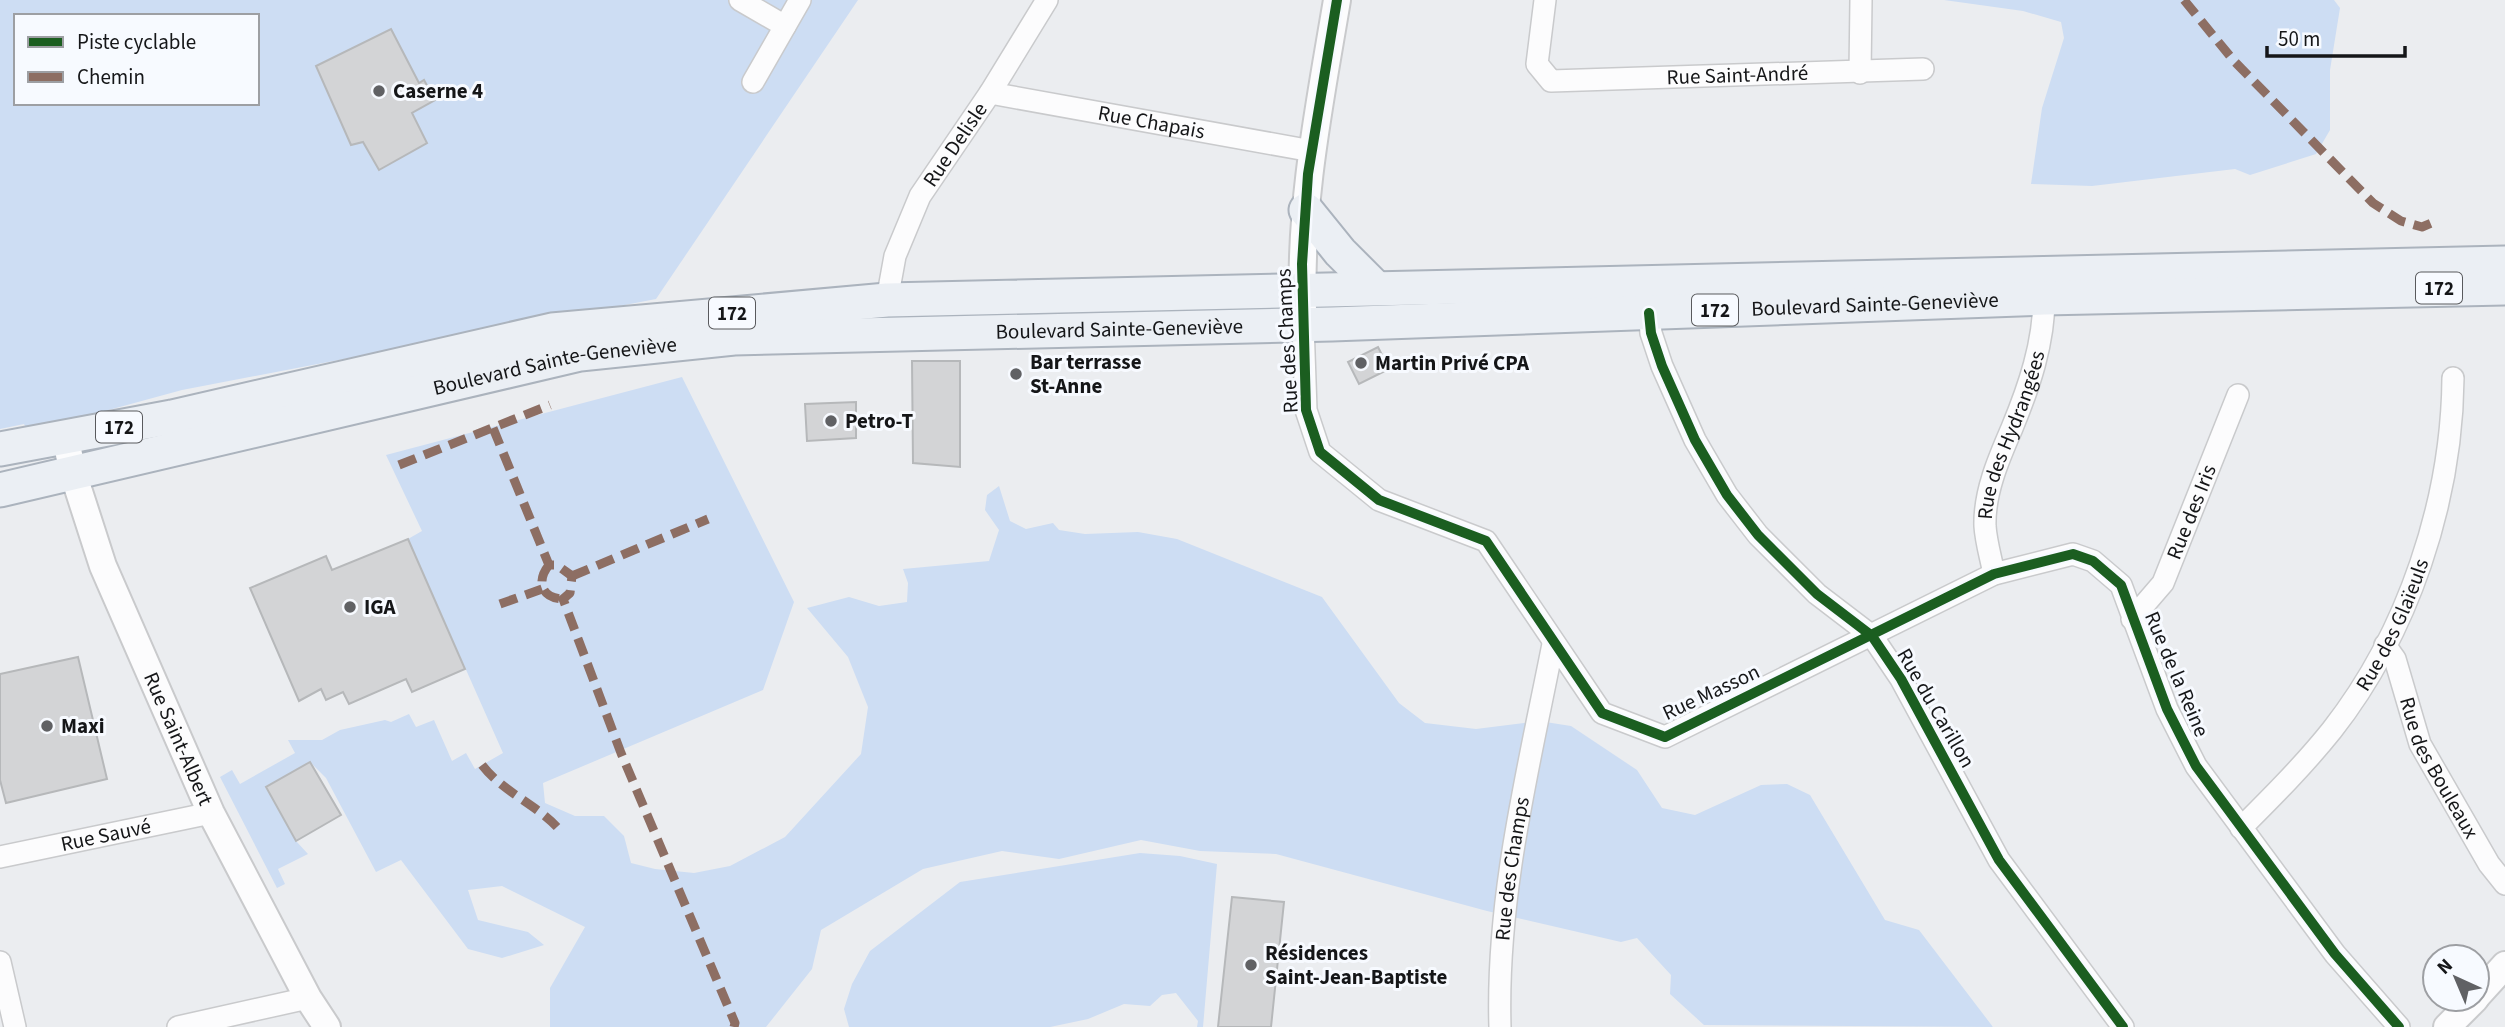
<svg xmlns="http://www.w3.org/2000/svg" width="2505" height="1027" viewBox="0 0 2505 1027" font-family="'Source Sans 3',sans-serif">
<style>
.green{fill:#cdddf3;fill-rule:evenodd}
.building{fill:#d3d4d6;stroke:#b6b8ba;stroke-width:2}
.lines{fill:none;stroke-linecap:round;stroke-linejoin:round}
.minor-casing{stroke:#c9cacc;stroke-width:24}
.tertiary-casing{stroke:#c9cacc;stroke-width:30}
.primary-casing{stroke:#abb3bd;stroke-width:37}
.minor{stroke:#fcfcfd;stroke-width:21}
.tertiary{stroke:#fcfcfd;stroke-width:26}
.primary{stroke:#ebeff4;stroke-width:33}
.quiet{stroke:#8d6e63;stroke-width:9;stroke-dasharray:18 9;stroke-linecap:butt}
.cycleway-casing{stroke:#f7faff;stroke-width:15}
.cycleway{stroke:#1b5e20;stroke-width:10}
.poi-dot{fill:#606164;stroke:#f7faff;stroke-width:2.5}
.labels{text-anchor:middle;stroke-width:6;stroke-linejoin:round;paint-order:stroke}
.shield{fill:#f7faff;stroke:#595a5d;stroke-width:2}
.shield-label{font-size:19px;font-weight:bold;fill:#151618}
.street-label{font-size:21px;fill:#151618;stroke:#f7faff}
.poi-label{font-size:21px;font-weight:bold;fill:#151618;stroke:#f7faff;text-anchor:start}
</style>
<rect width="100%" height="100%" fill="#ebedf0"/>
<path class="green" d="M0,0H858L656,299L182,390L28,432L24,424L0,429ZM16,16H257V103H16Z
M1944,0H2334L2340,8L2330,70V130L2316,154L2250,175L2235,169L2092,186L2031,184L2042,108L2064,38L2061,22L2023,11Z
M682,377L794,602L763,690L543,783L545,803L575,816H604L624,836L631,863L655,869L694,873L730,866L785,837L861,754L868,707L848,657L807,608L849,597L879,606L907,602L908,583L903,569L989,561L999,530L985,510L987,495L999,486L1010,521L1026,529L1053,523L1059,530L1085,534L1138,532L1177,539L1322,597L1399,703L1425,723L1476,729L1539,721L1571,726L1637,770L1662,808L1695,815L1761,785L1787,784L1810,795L1885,920L1919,930L1993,1027L1704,1025L1670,994L1671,975L1637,938L1621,942L1487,911L1276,854L1200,851L1141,840L1059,859L1002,851L923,869L821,930L812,969L766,1027H550V988L585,927L502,886L468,890L478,920L528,932L544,945L502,958L468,949L401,860L376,872L326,778L310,762L266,787L296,841L308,854L278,869L285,884L277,888L220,777L232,770L240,784L295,753L288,740H322L340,730L385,720L391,722L409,714L416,727L434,720L452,761L466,753L475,769L503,753L408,539L422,531L386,455Z
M1140,853L1180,856L1217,864L1203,1027H1197L1198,1021L1176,993L1162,995L1150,1006L1124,1004L1088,1019L1050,1027H849L844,1009L852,984L870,951L960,882Z"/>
<path class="building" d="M391,29L419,83L424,80L435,100L412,113L427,143L379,170L363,142L351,145L316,66Z
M1378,347L1389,369L1359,384L1348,362Z
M912,361H960V467L913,463Z
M856,402V438L807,441L805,404Z
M408,539L465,669L412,692L406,679L349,704L343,692L326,700L321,689L299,701L250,588L326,556L332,570Z
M78,657L107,779L6,803L0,780V674Z
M310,762L341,815L296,841L266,787Z
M1232,897L1284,902L1271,1027H1218Z"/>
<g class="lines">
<defs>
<g id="minor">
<path d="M740,0L785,26"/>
<path id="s1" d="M1545,0L1537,64L1551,81L1923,69"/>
<path d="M1860,73L1861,0"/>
<path d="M753,82L800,0"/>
<path id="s2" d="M990,93L1312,151"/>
<path id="s3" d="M887,300L895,256L920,196L990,93L1047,0"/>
<path d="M1649,313L1651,333L1662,366L1695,440L1727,495L1758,535L1817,594L1872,636L1901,679L1999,860L2123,1027"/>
<path d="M1303,324L1306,410L1320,452L1379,500L1486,541L1602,713L1665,737L1994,574L2073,554L2093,561L2121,585L2167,709L2196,766L2335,954L2399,1027"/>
<path id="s4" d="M1994,574C1991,558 1986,542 1985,526C1984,492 1999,458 2012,428C2029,387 2044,343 2044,298"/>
<path id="s5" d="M2132,619L2163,583L2238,395"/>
<path id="s6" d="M2385,645L2395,659L2420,744L2489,864L2505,884"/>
<path id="s7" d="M2241,828C2272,797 2304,765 2332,730C2408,633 2452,501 2453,378"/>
<path id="s8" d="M0,857L211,813"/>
<path d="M0,962L15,1027"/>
<path d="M178,1027L308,998"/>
<path id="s9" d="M1500,1027C1496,897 1528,771 1553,644"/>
</g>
<g id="tertiary">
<path d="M1303,309C1299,204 1320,102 1337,0"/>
<path id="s10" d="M65,436L73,473L103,566L211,813L308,998L327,1027"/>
<path d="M2477,996L2505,965"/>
<path d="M2447,1027L2475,999"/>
</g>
<g id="primary">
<path d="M1306,210L1340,252L1375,287"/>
<path d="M0,449L172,417L552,330L887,300L2505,263"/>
<path id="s11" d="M0,490L580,354L734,338L1332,324L2044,298L2505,288"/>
</g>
</defs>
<use href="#minor" class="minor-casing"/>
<use href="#tertiary" class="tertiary-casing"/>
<use href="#primary" class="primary-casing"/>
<use href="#minor" class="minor"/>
<use href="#tertiary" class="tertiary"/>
<use href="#primary" class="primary"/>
<path class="quiet" d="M2184,0L2234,61L2373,203L2401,221L2422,227L2434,222
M493,428L549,565H557L572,576L570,593L563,599L621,753L735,1023L734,1027
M399,465L550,405
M549,565C536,581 541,598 563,599
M572,576L708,519
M500,604L542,589
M482,765C503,792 534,803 557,827"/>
<defs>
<path id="cycleway" d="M1337,0L1308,174L1302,264L1306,410L1320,452L1379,500L1486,541L1602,713L1665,737L1994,574L2073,554L2093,561L2121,585L2167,709L2196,766L2335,954L2399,1027
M1649,313L1651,333L1662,366L1695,440L1727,495L1758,535L1817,594L1872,636L1901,679L1999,860L2123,1027"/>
</defs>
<use href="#cycleway" class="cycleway-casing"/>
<use href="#cycleway" class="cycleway"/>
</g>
<g class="poi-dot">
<circle cx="379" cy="91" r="7"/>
<circle cx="1361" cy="363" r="7"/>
<circle cx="1016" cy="374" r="7"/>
<circle cx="831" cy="421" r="7"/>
<circle cx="350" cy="607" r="7"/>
<circle cx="47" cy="726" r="7"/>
<circle cx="1251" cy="965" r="7"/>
</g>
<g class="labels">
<g class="shield">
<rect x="2416" y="272.5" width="46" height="31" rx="5"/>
<rect x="1692" y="294.5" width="46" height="31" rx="5"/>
<rect x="709" y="297.5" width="46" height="31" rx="5"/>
<rect x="96" y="411.5" width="46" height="31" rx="5"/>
</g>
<g class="shield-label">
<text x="2439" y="295">172</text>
<text x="1715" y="317">172</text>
<text x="732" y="320">172</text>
<text x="119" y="434">172</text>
</g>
<g class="street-label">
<text dy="7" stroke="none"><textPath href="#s1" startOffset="273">Rue Saint-André</textPath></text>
<text dy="7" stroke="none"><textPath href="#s2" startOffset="164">Rue Chapais</textPath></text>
<text dy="7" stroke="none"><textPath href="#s3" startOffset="172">Rue Delisle</textPath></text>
<text dy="7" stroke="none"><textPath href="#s11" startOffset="1892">Boulevard Sainte-Geneviève</textPath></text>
<text dy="7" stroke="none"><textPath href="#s11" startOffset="1136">Boulevard Sainte-Geneviève</textPath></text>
<text transform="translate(1287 341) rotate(-93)" y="7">Rue des Champs</text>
<text dy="7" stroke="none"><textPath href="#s11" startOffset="569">Boulevard Sainte-Geneviève</textPath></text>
<text dy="7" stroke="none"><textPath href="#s4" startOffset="144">Rue des Hydrangées</textPath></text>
<text dy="7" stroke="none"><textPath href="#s5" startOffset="124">Rue des Iris</textPath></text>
<text dy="7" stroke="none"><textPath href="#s7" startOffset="256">Rue des Glaïeuls</textPath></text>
<text transform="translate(2177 674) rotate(67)" y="7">Rue de la Reine</text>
<text transform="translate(1711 692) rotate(-25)" y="7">Rue Masson</text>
<text transform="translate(1936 708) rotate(60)" y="7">Rue du Carillon</text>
<text dy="7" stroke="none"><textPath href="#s10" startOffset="324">Rue Saint-Albert</textPath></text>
<text dy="7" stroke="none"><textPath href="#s6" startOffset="135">Rue des Bouleaux</textPath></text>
<text dy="7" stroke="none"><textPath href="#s8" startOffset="108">Rue Sauvé</textPath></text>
<text dy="7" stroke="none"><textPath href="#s9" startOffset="159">Rue des Champs</textPath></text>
</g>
<g class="poi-label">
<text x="393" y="98">Caserne 4</text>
<text x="1030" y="369">Bar terrasse<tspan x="1030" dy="24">St-Anne</tspan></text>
<text x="1375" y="370">Martin Privé CPA</text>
<text x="845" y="428">Petro-T</text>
<text x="364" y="614">IGA</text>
<text x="61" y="733">Maxi</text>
<text x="1265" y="960">Résidences<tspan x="1265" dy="24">Saint-Jean-Baptiste</tspan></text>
</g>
</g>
<rect x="14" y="14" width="245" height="91" fill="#f7faff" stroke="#9d9fa3" stroke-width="2"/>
<rect x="28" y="37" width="35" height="10" fill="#1b5e20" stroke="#9d9fa3" stroke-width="2"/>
<text x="77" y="49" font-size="21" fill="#151618">Piste cyclable</text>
<rect x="28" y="72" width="35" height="10" fill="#8d6e63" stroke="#9d9fa3" stroke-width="2"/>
<text x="77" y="84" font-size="21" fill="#151618">Chemin</text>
<g transform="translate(2456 978) rotate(316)"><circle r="33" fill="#f7faff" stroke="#9d9fa3" stroke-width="2"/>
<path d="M0-5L12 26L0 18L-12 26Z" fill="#606164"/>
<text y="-10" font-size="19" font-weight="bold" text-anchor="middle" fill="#151618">N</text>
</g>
<path d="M2267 46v10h138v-10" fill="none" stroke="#151618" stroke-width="3.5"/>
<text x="2278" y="46" font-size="21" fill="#151618" stroke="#f7faff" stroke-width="5" paint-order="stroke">50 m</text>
</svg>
